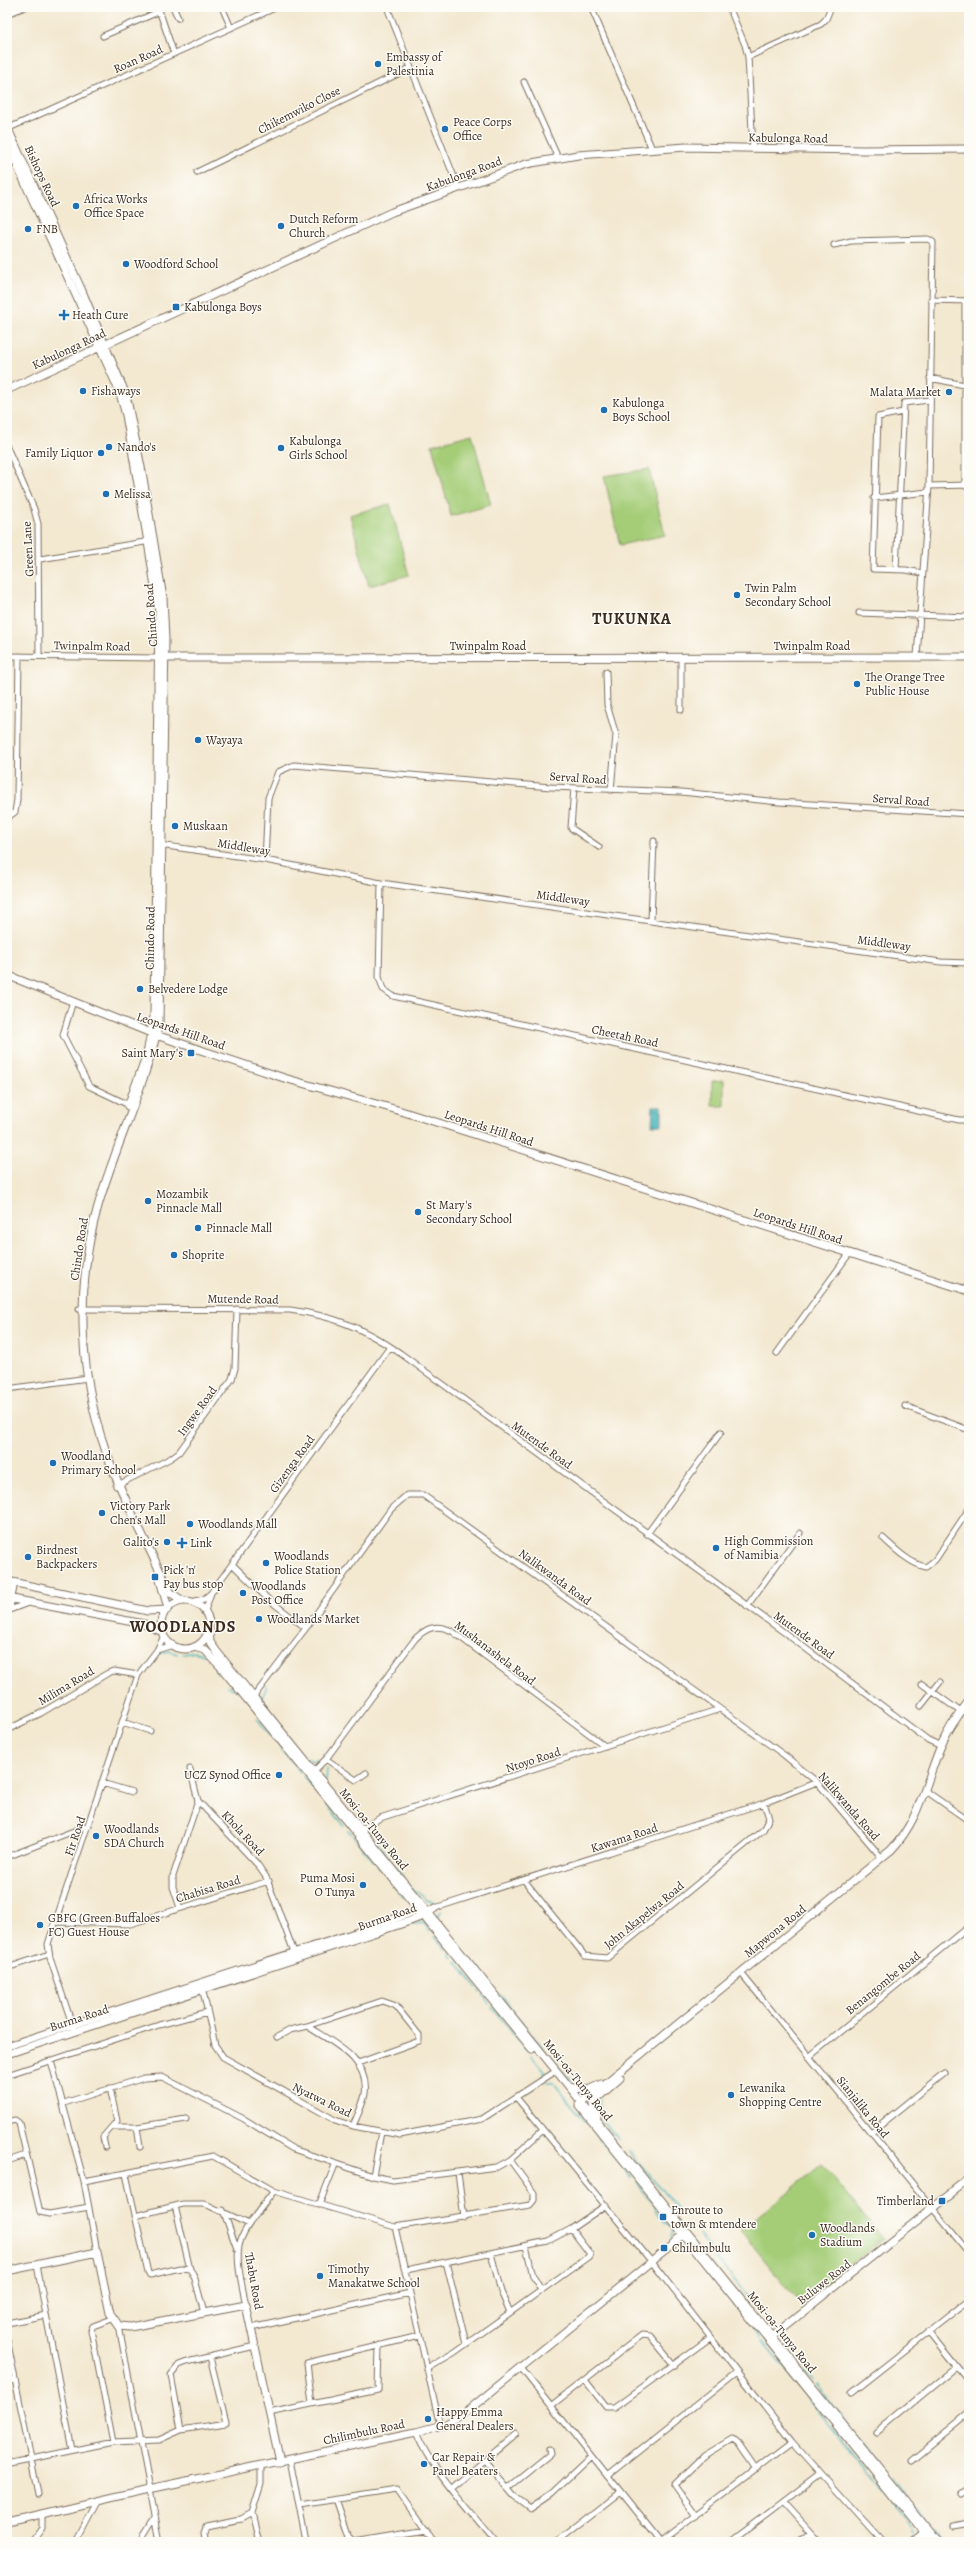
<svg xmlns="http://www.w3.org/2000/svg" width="976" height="2549" viewBox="0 0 976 2549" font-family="Alegreya,serif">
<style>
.grass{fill:#a5cd78;stroke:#707c4b}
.water{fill:url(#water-ripples);stroke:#3f6e6c}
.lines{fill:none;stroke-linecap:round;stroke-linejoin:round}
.stream{stroke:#43b3bb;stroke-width:1.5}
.street-casing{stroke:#7b6c5c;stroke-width:7}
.secondary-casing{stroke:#7b6c5c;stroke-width:9}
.street{stroke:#fff;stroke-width:5}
.secondary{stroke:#fff;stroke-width:7}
.poi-dot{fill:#1f6fb2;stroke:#fdfcf7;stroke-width:1.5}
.labels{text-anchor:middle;stroke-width:3;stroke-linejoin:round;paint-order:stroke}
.poi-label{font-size:12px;fill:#3b2a1e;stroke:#fdfcf7;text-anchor:start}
.street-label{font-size:12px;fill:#3b2a1e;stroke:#fdfcf7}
.district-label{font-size:16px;font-weight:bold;letter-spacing:1px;fill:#3b2a1e;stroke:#fdfcf7}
</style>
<defs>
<pattern id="water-ripples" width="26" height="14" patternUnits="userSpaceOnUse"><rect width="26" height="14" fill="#43b3bb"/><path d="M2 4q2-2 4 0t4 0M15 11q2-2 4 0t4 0" fill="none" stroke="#399297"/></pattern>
</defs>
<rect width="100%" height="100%" fill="#fdfcf7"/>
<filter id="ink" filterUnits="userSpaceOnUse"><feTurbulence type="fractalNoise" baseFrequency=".025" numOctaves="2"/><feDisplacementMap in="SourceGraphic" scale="8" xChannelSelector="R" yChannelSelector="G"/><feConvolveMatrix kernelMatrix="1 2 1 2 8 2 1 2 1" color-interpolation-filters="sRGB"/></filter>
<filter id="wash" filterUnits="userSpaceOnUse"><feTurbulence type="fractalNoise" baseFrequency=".012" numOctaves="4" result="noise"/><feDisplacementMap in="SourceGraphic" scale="16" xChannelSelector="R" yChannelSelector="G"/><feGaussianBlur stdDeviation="0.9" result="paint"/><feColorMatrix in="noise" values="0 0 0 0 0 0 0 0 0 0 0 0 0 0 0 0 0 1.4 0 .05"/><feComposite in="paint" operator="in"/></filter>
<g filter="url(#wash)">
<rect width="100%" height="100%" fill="#f3e8d0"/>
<path class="grass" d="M472,434L491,505L451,516L432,445Z
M649,469L665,535L620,545L604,476Z
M390,504L409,575L369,586L350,515Z
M724,1080V1106H712V1081Z
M822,2164L883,2239L800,2304L741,2231Z"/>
<path class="water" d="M653,1106H662V1125H652Z"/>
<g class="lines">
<path class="stream" d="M158,1654L169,1651L177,1654
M183,1654L195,1652L205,1655
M214,1665L217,1674
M227,1686L234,1689
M267,1686L261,1700L269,1711
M257,1718L273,1739
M277,1742L288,1758
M290,1759L300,1772
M308,1759L313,1762L317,1760
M303,1776L344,1825
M326,1781L327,1768
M355,1817L362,1820L364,1818
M373,1827L370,1835L403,1876
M348,1830L374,1861
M378,1867L380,1869
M386,1875L403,1897
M412,1888L427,1900L435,1903
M437,1918L440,1911
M413,1924L424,1923L430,1931
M435,1937L446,1950
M449,1953L452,1958
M456,1962L477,1988
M478,1968L485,1976
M488,1980L497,1992
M479,1991L480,1992
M483,1995L489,2003
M500,1995L528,2030
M492,2007L527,2050
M531,2034L566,2076L582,2084
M531,2055L544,2071L542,2077
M547,2082H553L589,2126
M599,2100L601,2118L618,2139
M592,2130L606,2147
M629,2151L681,2213
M610,2152L631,2177
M636,2183L654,2205L655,2211L664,2223L673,2228L671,2237
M699,2235L765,2319L773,2323
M679,2248L690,2250L760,2338
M762,2341L910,2524L912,2532
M785,2346L802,2369
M805,2372L813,2381
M816,2385L850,2427
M854,2433L887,2472
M891,2476L908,2499
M911,2503L932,2529
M936,2533L943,2542
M920,2541L924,2542"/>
</g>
</g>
<g filter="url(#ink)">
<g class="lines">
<defs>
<path id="street" d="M158,7L174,54
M173,7L178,18
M222,7L231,28
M387,7L458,187
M591,7L652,149
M729,7L745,45L748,57L753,149
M7,14L25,7
M103,36L158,12
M748,57L821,24L826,19L830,9
M524,82L558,158
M7,129L277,7
M197,172L410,68
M834,245L851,241L928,239L933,242L929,486L917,657
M931,300L969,301
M965,301V486
M930,378L969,386
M903,412L878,417L873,569L906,570L922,573
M7,447L34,509L38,524L39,656
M929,486L969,485
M874,498L928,492
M40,559L151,541
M896,569L904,403L929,400
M859,613L969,617
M7,656L157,658
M681,657V710
M606,672L607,705L616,735L611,790
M574,788L571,828L599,847
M7,818L15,812L17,800L19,656
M159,845L265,860L381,883L941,962L969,963
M265,860L268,798L278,772L294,765L551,787L681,792L779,802L969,814
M381,883L379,977L383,989L393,996L959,1120H969
M651,920L654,841
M73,1001L63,1035L89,1086L131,1106
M79,1309L290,1310C335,1316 363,1328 400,1353L785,1633L928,1740L941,1746
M777,1353L849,1254
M7,1389L88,1378
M905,1406L969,1430
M116,1486L171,1458L179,1452L232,1379L235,1368L237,1309
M647,1534L721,1432
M883,1538C894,1548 910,1564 926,1567L935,1560L969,1509
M232,1564L269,1600L306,1628
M191,1602L204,1599L210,1594
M747,1606L800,1533
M7,1610L10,1608L15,1582
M7,1611L28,1603
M205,1611L211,1593L390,1347
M157,1650L173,1645
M922,1684L961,1712
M252,1699L306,1628L391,1509L407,1495H423L784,1755L817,1782L882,1858
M921,1706L940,1682
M122,1722L150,1731
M7,1730L41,1713L108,1673L114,1671L138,1675
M326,1759L356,1780L366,1773
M312,1773L326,1759L415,1639C427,1627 436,1624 452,1631L605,1746
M102,1783L132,1792
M926,1791L969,1821
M198,1801L257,1864L266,1877L294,1952
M358,1831L380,1818L720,1709
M7,1857L89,1825
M524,1880L585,1956L607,1958L763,1830L769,1818L764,1803
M180,1908L173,1887V1876L198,1801L190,1769
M435,1908L764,1803L817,1782
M55,1922L130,1924L269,1881
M7,1968L49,1954
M741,1973L969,2253
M202,1987L215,2045L223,2057L335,2120L353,2126L400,2135L482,2119L556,2071
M307,2026L382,2001L396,2006L419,2035V2041L358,2063
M73,2027L50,1958L48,1944L138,1675L157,1650L164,1636
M277,2037L290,2030L307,2026C331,2042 370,2058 365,2094C363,2105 357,2116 353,2126
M809,2057L969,1926
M51,2061L84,2181L97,2252
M7,2075L159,2025L207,2012
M516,2097L651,2261L792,2442L882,2542
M64,2103L144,2078L162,2077L244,2119L293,2149L373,2176L393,2180L497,2167L510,2160L543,2130
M7,2122L15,2120L19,2123L40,2212L49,2214L89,2207
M114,2127H137L186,2119
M137,2127L140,2147
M871,2132L944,2073
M105,2147L103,2137L117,2121L110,2088
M7,2161L26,2155
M458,2173L464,2217
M126,2174L148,2273L150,2275L180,2268L190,2269L195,2279L204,2313
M373,2176L381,2132
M84,2181L213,2156L274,2191
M319,2205L335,2165
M175,2206L190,2269
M223,2210L237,2249
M135,2216L183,2204H205L249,2224
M395,2227L440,2426
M7,2240L9,2248L7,2260
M526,2246L533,2276L541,2290
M491,2253L501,2292L510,2312
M446,2262L466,2343
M406,2270L548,2241L571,2229L606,2205
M246,2305C232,2240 234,2243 274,2191L395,2227L530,2205L534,2200V2193L510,2160
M46,2315L72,2450
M112,2319L93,2326L91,2330L113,2442
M7,2323L46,2315L37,2265
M119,2326L160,2542
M251,2328L410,2293
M928,2331L969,2382
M7,2339L38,2494
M521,2368L660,2542
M426,2369L455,2352L588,2257L590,2254L571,2229
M585,2380L606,2407H615L710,2338
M7,2381L15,2380
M851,2393L969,2300
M312,2404L307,2363L419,2336
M552,2405L642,2335L650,2336L674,2365
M269,2413L378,2390L379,2345
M181,2430L226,2423L210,2357
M416,2432C430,2469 470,2511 495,2542
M877,2432L956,2367
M290,2460L306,2542
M912,2460L969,2413
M485,2462L514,2496L530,2508L552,2493L591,2456
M7,2464L113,2442L159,2440L181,2430L171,2375L179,2365L187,2362L255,2346
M607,2476L737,2372
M452,2488L516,2434
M508,2488L550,2454L549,2449
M961,2494L969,2488
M336,2499L349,2537L353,2541L426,2529
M783,2501L820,2542
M299,2505L397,2490L434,2542
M252,2513L259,2542
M696,2516L674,2485L704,2456L732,2439L736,2441L756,2470
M952,2526L969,2523
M32,2542L42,2528V2514
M76,2542L98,2500
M140,2542L155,2518
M206,2542L204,2532L206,2526L241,2519L252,2513L261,2484V2466
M556,2542L620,2492
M661,2542L792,2442
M729,2542L819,2474
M798,2542L811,2532"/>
<path id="secondary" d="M7,127L82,291L126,395L142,472L163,598L165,639L159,1023C145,1086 116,1144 98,1206C74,1290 79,1384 111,1465C126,1505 147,1542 164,1580L171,1593L183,1601
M7,143L119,390L126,415L148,542L159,612L154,1016L147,1054L128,1106
M7,390L392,212L526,164L578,155L686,147L863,150L969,149
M161,658L969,657
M7,975L156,1035L284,1078L401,1111L969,1291
M160,1580L168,1608
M7,1581L148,1611L167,1610
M7,1598L144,1624L163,1632
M161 1625a24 24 0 1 1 48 0a24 24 0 1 1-48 0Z
M209,1629L210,1642L217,1652L938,2542
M194,1647L205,1650L220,1666L532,2049
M7,2046L367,1929L421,1909
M7,2054L410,1921L423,1916L435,1908
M569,2086L588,2090L601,2084
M580,2104L891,1850C919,1821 925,1784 940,1748C947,1731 958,1715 969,1701
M579,2105L931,2542
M597,2117L594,2105L595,2100L620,2078
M7,2271L97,2252L110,2313L119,2326L130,2327L246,2305L280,2462
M769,2339L969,2179
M7,2522L149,2489L416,2432L446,2424L466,2412L671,2246L685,2231
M910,2542L925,2529"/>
</defs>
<use href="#street" class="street-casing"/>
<use href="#secondary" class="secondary-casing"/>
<use href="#street" class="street"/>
<use href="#secondary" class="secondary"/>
</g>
</g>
<g class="poi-dot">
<circle cx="378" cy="64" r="4"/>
<circle cx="445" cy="129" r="4"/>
<circle cx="76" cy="206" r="4"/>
<circle cx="281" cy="226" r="4"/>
<circle cx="28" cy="229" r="4"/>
<circle cx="126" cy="264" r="4"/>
<rect x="172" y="303" width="8" height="8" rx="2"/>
<path d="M62 309h4v4h4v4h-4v4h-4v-4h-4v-4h4z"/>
<circle cx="83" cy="391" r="4"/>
<circle cx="949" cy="392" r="4"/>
<circle cx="604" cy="410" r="4"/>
<circle cx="109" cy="447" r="4"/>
<circle cx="281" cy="448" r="4"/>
<circle cx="101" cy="453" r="4"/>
<circle cx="106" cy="494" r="4"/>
<circle cx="737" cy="595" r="4"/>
<circle cx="857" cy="684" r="4"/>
<circle cx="198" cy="740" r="4"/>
<circle cx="175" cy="826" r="4"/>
<circle cx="140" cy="989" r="4"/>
<rect x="187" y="1049" width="8" height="8" rx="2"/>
<circle cx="148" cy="1201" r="4"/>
<circle cx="418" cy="1212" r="4"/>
<circle cx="198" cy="1228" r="4"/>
<circle cx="174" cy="1255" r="4"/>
<circle cx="53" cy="1463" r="4"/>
<circle cx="102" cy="1513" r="4"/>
<circle cx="190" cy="1524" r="4"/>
<circle cx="167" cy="1542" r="4"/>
<path d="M180 1537h4v4h4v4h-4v4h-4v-4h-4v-4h4z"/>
<circle cx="716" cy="1548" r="4"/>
<circle cx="28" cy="1557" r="4"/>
<circle cx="266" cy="1563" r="4"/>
<rect x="151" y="1573" width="8" height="8" rx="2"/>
<circle cx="243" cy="1593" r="4"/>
<circle cx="259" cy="1619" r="4"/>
<circle cx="279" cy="1775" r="4"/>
<circle cx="96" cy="1836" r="4"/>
<circle cx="363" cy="1885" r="4"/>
<circle cx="40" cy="1925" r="4"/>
<circle cx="731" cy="2095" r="4"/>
<rect x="938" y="2197" width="8" height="8" rx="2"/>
<rect x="659" y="2213" width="8" height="8" rx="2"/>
<circle cx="812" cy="2235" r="4"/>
<rect x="660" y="2244" width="8" height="8" rx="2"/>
<circle cx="320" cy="2276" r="4"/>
<circle cx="428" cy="2419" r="4"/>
<circle cx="424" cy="2464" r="4"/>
</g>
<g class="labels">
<g class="poi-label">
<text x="386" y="61">Embassy of<tspan x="386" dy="14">Palestinia</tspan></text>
<text x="453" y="126">Peace Corps<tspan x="453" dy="14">Office</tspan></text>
<text x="84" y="203">Africa Works<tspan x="84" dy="14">Office Space</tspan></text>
<text x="289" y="223">Dutch Reform<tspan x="289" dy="14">Church</tspan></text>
<text x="36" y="233">FNB</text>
<text x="134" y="268">Woodford School</text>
<text x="184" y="311">Kabulonga Boys</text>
<text x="72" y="319">Heath Cure</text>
<text x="91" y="395">Fishaways</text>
<text x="941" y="396" text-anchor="end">Malata Market</text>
<text x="612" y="407">Kabulonga<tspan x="612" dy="14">Boys School</tspan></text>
<text x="289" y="445">Kabulonga<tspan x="289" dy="14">Girls School</tspan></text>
<text x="117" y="451">Nando's</text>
<text x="93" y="457" text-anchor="end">Family Liquor</text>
<text x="114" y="498">Melissa</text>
<text x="745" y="592">Twin Palm<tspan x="745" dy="14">Secondary School</tspan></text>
<text x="865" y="681">The Orange Tree<tspan x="865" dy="14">Public House</tspan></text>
<text x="206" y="744">Wayaya</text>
<text x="183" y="830">Muskaan</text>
<text x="148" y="993">Belvedere Lodge</text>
<text x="183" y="1057" text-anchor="end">Saint Mary's</text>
<text x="156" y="1198">Mozambik<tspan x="156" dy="14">Pinnacle Mall</tspan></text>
<text x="426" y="1209">St Mary's<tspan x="426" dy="14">Secondary School</tspan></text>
<text x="206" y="1232">Pinnacle Mall</text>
<text x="182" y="1259">Shoprite</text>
<text x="61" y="1460">Woodland<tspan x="61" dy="14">Primary School</tspan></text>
<text x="110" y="1510">Victory Park<tspan x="110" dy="14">Chen's Mall</tspan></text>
<text x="198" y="1528">Woodlands Mall</text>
<text x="724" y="1545">High Commission<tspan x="724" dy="14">of Namibia</tspan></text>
<text x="159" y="1546" text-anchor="end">Galito's</text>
<text x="190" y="1547">Link</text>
<text x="36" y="1554">Birdnest<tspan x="36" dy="14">Backpackers</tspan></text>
<text x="274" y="1560">Woodlands<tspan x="274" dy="14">Police Station</tspan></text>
<text x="163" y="1574">Pick 'n'<tspan x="163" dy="14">Pay bus stop</tspan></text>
<text x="251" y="1590">Woodlands<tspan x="251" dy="14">Post Office</tspan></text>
<text x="267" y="1623">Woodlands Market</text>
<text x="271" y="1779" text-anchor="end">UCZ Synod Office</text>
<text x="104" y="1833">Woodlands<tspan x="104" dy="14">SDA Church</tspan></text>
<text x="355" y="1882" text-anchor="end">Puma Mosi<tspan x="355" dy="14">O Tunya</tspan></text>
<text x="48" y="1922">GBFC (Green Buffaloes<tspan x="48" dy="14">FC) Guest House</tspan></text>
<text x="739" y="2092">Lewanika<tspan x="739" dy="14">Shopping Centre</tspan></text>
<text x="934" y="2205" text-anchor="end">Timberland</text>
<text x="671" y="2214">Enroute to<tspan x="671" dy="14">town &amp; mtendere</tspan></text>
<text x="820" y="2232">Woodlands<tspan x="820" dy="14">Stadium</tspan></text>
<text x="672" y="2252">Chilumbulu</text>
<text x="328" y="2273">Timothy<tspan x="328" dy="14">Manakatwe School</tspan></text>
<text x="436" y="2416">Happy Emma<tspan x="436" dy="14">General Dealers</tspan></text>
<text x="432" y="2461">Car Repair &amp;<tspan x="432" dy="14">Panel Beaters</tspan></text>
</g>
<g class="street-label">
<text transform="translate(138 59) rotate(-24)" y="4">Roan Road</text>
<text transform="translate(299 110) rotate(-27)" y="4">Chikemwiko Close</text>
<text transform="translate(788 138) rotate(1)" y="4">Kabulonga Road</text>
<text transform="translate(464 174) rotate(-20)" y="4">Kabulonga Road</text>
<text transform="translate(42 176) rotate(65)" y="4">Bishops Road</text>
<text transform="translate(69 349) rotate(-25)" y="4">Kabulonga Road</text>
<text transform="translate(28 549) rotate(-93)" y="4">Green Lane</text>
<text transform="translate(151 615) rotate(-94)" y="4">Chindo Road</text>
<text transform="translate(92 646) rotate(1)" y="4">Twinpalm Road</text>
<text x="488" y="650">Twinpalm Road</text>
<text x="812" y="650">Twinpalm Road</text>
<text transform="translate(578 778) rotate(4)" y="4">Serval Road</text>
<text transform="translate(901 800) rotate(4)" y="4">Serval Road</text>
<text transform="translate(244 847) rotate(9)" y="4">Middleway</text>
<text transform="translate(563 898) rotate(8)" y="4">Middleway</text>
<text transform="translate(150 938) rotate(-89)" y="4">Chindo Road</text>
<text transform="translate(884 943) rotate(8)" y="4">Middleway</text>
<text transform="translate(181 1031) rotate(19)" y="4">Leopards Hill Road</text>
<text transform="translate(625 1036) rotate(12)" y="4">Cheetah Road</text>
<text transform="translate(489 1128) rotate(18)" y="4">Leopards Hill Road</text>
<text transform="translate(798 1226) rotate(18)" y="4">Leopards Hill Road</text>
<text transform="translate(79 1249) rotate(-81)" y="4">Chindo Road</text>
<text transform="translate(243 1299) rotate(1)" y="4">Mutende Road</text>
<text transform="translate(197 1411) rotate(-54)" y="4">Ingwe Road</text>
<text transform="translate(542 1445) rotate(36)" y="4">Mutende Road</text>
<text transform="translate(292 1464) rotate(-54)" y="4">Gizenga Road</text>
<text transform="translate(555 1577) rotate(36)" y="4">Nalikwanda Road</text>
<text transform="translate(804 1635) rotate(36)" y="4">Mutende Road</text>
<text transform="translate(495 1653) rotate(37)" y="4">Mushanashela Road</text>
<text transform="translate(66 1686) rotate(-31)" y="4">Milima Road</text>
<text transform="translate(533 1760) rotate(-18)" y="4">Ntoyo Road</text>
<text transform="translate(849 1806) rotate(49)" y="4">Nalikwanda Road</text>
<text transform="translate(374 1829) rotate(51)" y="4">Mosi-oa-Tunya Road</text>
<text transform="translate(243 1833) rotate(47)" y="4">Khola Road</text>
<text transform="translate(75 1836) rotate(-71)" y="4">Fir Road</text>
<text transform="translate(624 1838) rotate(-18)" y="4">Kawama Road</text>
<text transform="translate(208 1889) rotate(-17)" y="4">Chabisa Road</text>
<text transform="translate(644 1915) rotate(-39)" y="4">John Akapelwa Road</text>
<text transform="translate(387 1917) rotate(-19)" y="4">Burma Road</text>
<text transform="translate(775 1931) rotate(-39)" y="4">Mapwona Road</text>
<text transform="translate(883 1983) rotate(-39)" y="4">Benangombe Road</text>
<text transform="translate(79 2018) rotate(-18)" y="4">Burma Road</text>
<text transform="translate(578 2080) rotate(51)" y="4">Mosi-oa-Tunya Road</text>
<text transform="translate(322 2100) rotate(26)" y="4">Nyatwa Road</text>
<text transform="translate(863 2107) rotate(51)" y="4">Sianjalika Road</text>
<text transform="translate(254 2281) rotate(80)" y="4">Thabu Road</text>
<text transform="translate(824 2282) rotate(-38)" y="4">Buluwe Road</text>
<text transform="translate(782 2332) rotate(51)" y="4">Mosi-oa-Tunya Road</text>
<text transform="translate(364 2432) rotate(-12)" y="4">Chilimbulu Road</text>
</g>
<g class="district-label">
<text x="632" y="624">TUKUNKA</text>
<text x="183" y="1632">WOODLANDS</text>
</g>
</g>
<rect width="976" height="2549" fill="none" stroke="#fdfcf7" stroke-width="24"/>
</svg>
